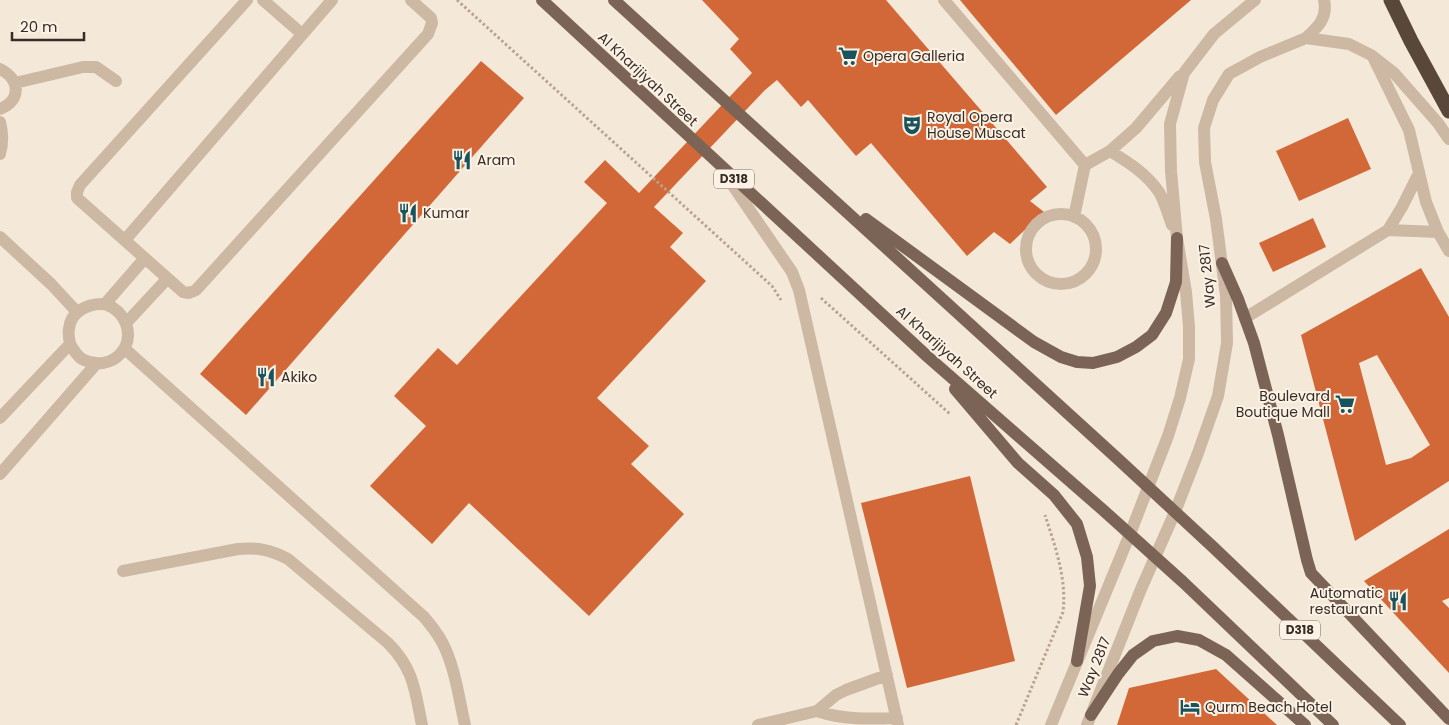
<svg xmlns="http://www.w3.org/2000/svg" width="1449" height="725" viewBox="0 0 1449 725" font-family="Poppins,sans-serif">
<style>
.building{fill:#d26838;fill-rule:evenodd}
.lines{fill:none;stroke-linecap:round;stroke-linejoin:round}
.path{stroke:#b9a38d;stroke-width:3;stroke-dasharray:2.5 2.5;stroke-linecap:butt}
.minor{stroke:#cdb9a3;stroke-width:12}
.major{stroke:#7b6455;stroke-width:12}
.highway{stroke:#59473c;stroke-width:15}
.labels{text-anchor:middle;stroke-width:4;stroke-linejoin:round;paint-order:stroke}
.shield{fill:#fbf2e5;stroke:#72685f;stroke-width:1}
.shield-label{font-size:12px;font-weight:bold;fill:#372d26}
.poi-label{font-size:14px;fill:#372d26;stroke:#fbf2e5;text-anchor:start}
.street-label{font-size:14px;fill:#372d26;stroke:#fbf2e5}
</style>
<rect width="100%" height="100%" fill="#f4e9d8"/>
<path class="building" d="M702,0H886L1047,187L1030,201L1044,212L1010,244L994,232L967,256L871,143L856,156L808,100L801,107L777,80L765,90L654,207L683,233L670,247L706,281L597,398L649,446L631,464L684,514L589,616L469,503L432,544L370,486L426,426L394,396L438,348L457,365L607,203L584,182L605,160L639,193L752,73L730,49L739,39Z
M960,0H1191L1056,115Z
M481,61L524,98L246,415L200,374Z
M1348,118L1371,169L1299,201L1276,151Z
M1313,218L1326,247L1273,272L1259,243Z
M1421,268L1449,317V481L1355,541L1301,335ZM1377,355L1430,445L1411,458L1386,465L1359,363Z
M970,476L1015,661L907,688L861,503Z
M1449,529V598L1442,601L1449,608V673L1364,581Z
M1216,669L1277,725H1117L1129,688Z"/>
<g class="lines">
<path class="path" d="M457,0L772,286L781,300
M821,298L950,414
M1016,725L1063,612C1067,579 1055,546 1045,515"/>
<path class="minor" d="M247,0L80,185L77,192V198L183,292L189,293L196,290L428,34L432,23L431,18L411,0
M263,0L302,34
M944,0L1085,165
M1306,38C1318,27 1328,18 1324,0
M1374,59L1409,130L1426,202L1438,232L1449,251
M0,69C20,79 22,100 0,109
M15,83L83,67H96L116,81
M0,122C3,133 3,143 0,154
M1110,151C1128,162 1147,174 1159,192C1165,202 1168,215 1172,225
M723,171L792,272L799,290L898,725
M1026 249a35 35 0 1 1 70 0a35 35 0 1 1-70 0Z
M1074,217L1085,165L1110,151L1136,128L1180,76
M1388,230L1438,232
M0,237L51,284L77,312
M125,240L332,0
M105,304L145,258
M1245,318L1388,230L1402,207L1419,173
M127,322L167,279
M125,349L424,617C431,625 437,633 442,642C455,666 459,699 465,725
M0,418L70,344C69,339 68,334 69,329C70,312 87,304 102,304C109,304 117,310 121,315C142,343 112,375 82,359C77,356 73,349 70,344
M0,474L96,364
M123,571L238,549C257,547 271,550 288,559L388,643C414,669 415,691 422,725
M817,711C843,720 870,719 897,718
M758,725L817,711L836,695L846,690L887,675
M1051,725L1130,534L1168,436L1180,398L1189,359V327L1186,292L1177,238L1171,171L1170,124L1184,73L1214,34L1255,0
M1087,725L1141,589L1175,512L1198,453L1218,396L1227,343L1226,296L1216,219L1205,162L1204,128L1213,100L1229,74L1260,57L1306,38L1349,44L1371,55L1394,73L1438,123L1449,139"/>
<path class="major" d="M542,0L928,357L1103,510L1183,582L1333,725
M614,0L1119,460L1213,547L1400,725
M866,219L1034,342L1061,357L1077,362L1093,363L1117,357L1136,347L1152,335L1166,313L1176,282L1177,238
M1222,263L1238,299L1254,343L1278,435L1307,560L1311,573L1449,719
M955,389L1018,463L1054,495L1077,524L1087,557L1090,586L1077,661
M1091,715L1118,674L1133,655L1153,641L1177,636L1199,640L1226,655L1305,725"/>
<path class="highway" d="M1391,0L1411,41L1449,111"/>
</g>
<defs>
<symbol id="supermarket-bare" viewBox="-9 -9 18 18"><path d="M-6-5.5h2.5l.6 2H6L4.5 2H-2.5L-4.4-4H-6ZM-1.5 3.2a1.3 1.3 0 1 0 .1 0ZM3 3.2a1.3 1.3 0 1 0 .1 0Z" fill="#17545d" stroke="#fbf2e5" stroke-width="2.5" paint-order="stroke"/></symbol>
<symbol id="theatre-bare" viewBox="-9 -9 18 18"><path d="M-5-5.5Q0-4 5-5.5V0Q5 5 0 6Q-5 5-5 0ZM-3.3-2.5H-1v1.5H-3.3ZM1-2.5H3.3v1.5H1ZM-2.8 1Q0 5.5 2.8 1Z" fill="#17545d" stroke="#fbf2e5" stroke-width="2.5" paint-order="stroke"/></symbol>
<symbol id="restaurant-bare" viewBox="-9 -9 18 18"><path d="M-5-6h1v4h1v-4h1v4h1v-4h1v5L-1.5 .5V6h-2V.5L-5-1ZM5-6V6H3V1.5H1.5Q1.5-4 5-6Z" fill="#17545d" stroke="#fbf2e5" stroke-width="2.5" paint-order="stroke"/></symbol>
<symbol id="hotel-bare" viewBox="-9 -9 18 18"><path d="M-6-4.5h1.5V1H6V5H4.5V3h-9V5H-6ZM-4 0a1.8 1.8 0 1 1 3.6 0ZM.5 0V-2.5h3Q6-2.5 6 0Z" fill="#17545d" stroke="#fbf2e5" stroke-width="2.5" paint-order="stroke"/></symbol>
</defs>
<g fill-rule="evenodd">
<use href="#supermarket-bare" x="834" y="42" width="28" height="28"/>
<use href="#theatre-bare" x="898" y="111" width="28" height="28"/>
<use href="#restaurant-bare" x="448" y="146" width="28" height="28"/>
<use href="#restaurant-bare" x="394" y="199" width="28" height="28"/>
<use href="#restaurant-bare" x="252" y="363" width="28" height="28"/>
<use href="#supermarket-bare" x="1331" y="390" width="28" height="28"/>
<use href="#restaurant-bare" x="1384" y="587" width="28" height="28"/>
<use href="#hotel-bare" x="1176" y="693" width="28" height="28"/>
</g>
<g class="labels">
<g class="shield">
<rect x="714" y="169.5" width="40" height="19" rx="4"/>
<rect x="1280" y="620.5" width="40" height="19" rx="4"/>
</g>
<g class="shield-label">
<text x="734" y="183">D318</text>
<text x="1300" y="634">D318</text>
</g>
<g class="poi-label">
<text x="863" y="61">Opera Galleria</text>
<text x="927" y="122">Royal Opera<tspan x="927" dy="16">House Muscat</tspan></text>
<text x="477" y="165">Aram</text>
<text x="423" y="218">Kumar</text>
<text x="281" y="382">Akiko</text>
<text x="1330" y="401" text-anchor="end">Boulevard<tspan x="1330" dy="16">Boutique Mall</tspan></text>
<text x="1383" y="598" text-anchor="end">Automatic<tspan x="1383" dy="16">restaurant</tspan></text>
<text x="1205" y="712">Qurm Beach Hotel</text>
</g>
<g class="street-label">
<text transform="translate(648 79) rotate(43)" y="5">Al Kharijiyah Street</text>
<text transform="translate(1207 276) rotate(-96)" y="5">Way 2817</text>
<text transform="translate(947 352) rotate(42)" y="5">Al Kharijiyah Street</text>
<text transform="translate(1094 667) rotate(-68)" y="5">Way 2817</text>
</g>
</g>
<path d="M12 32v8h72v-8" fill="none" stroke="#372d26" stroke-width="2.5"/>
<text x="20" y="32" font-size="15" fill="#372d26" stroke="#fbf2e5" stroke-width="4" paint-order="stroke">20 m</text>
</svg>
